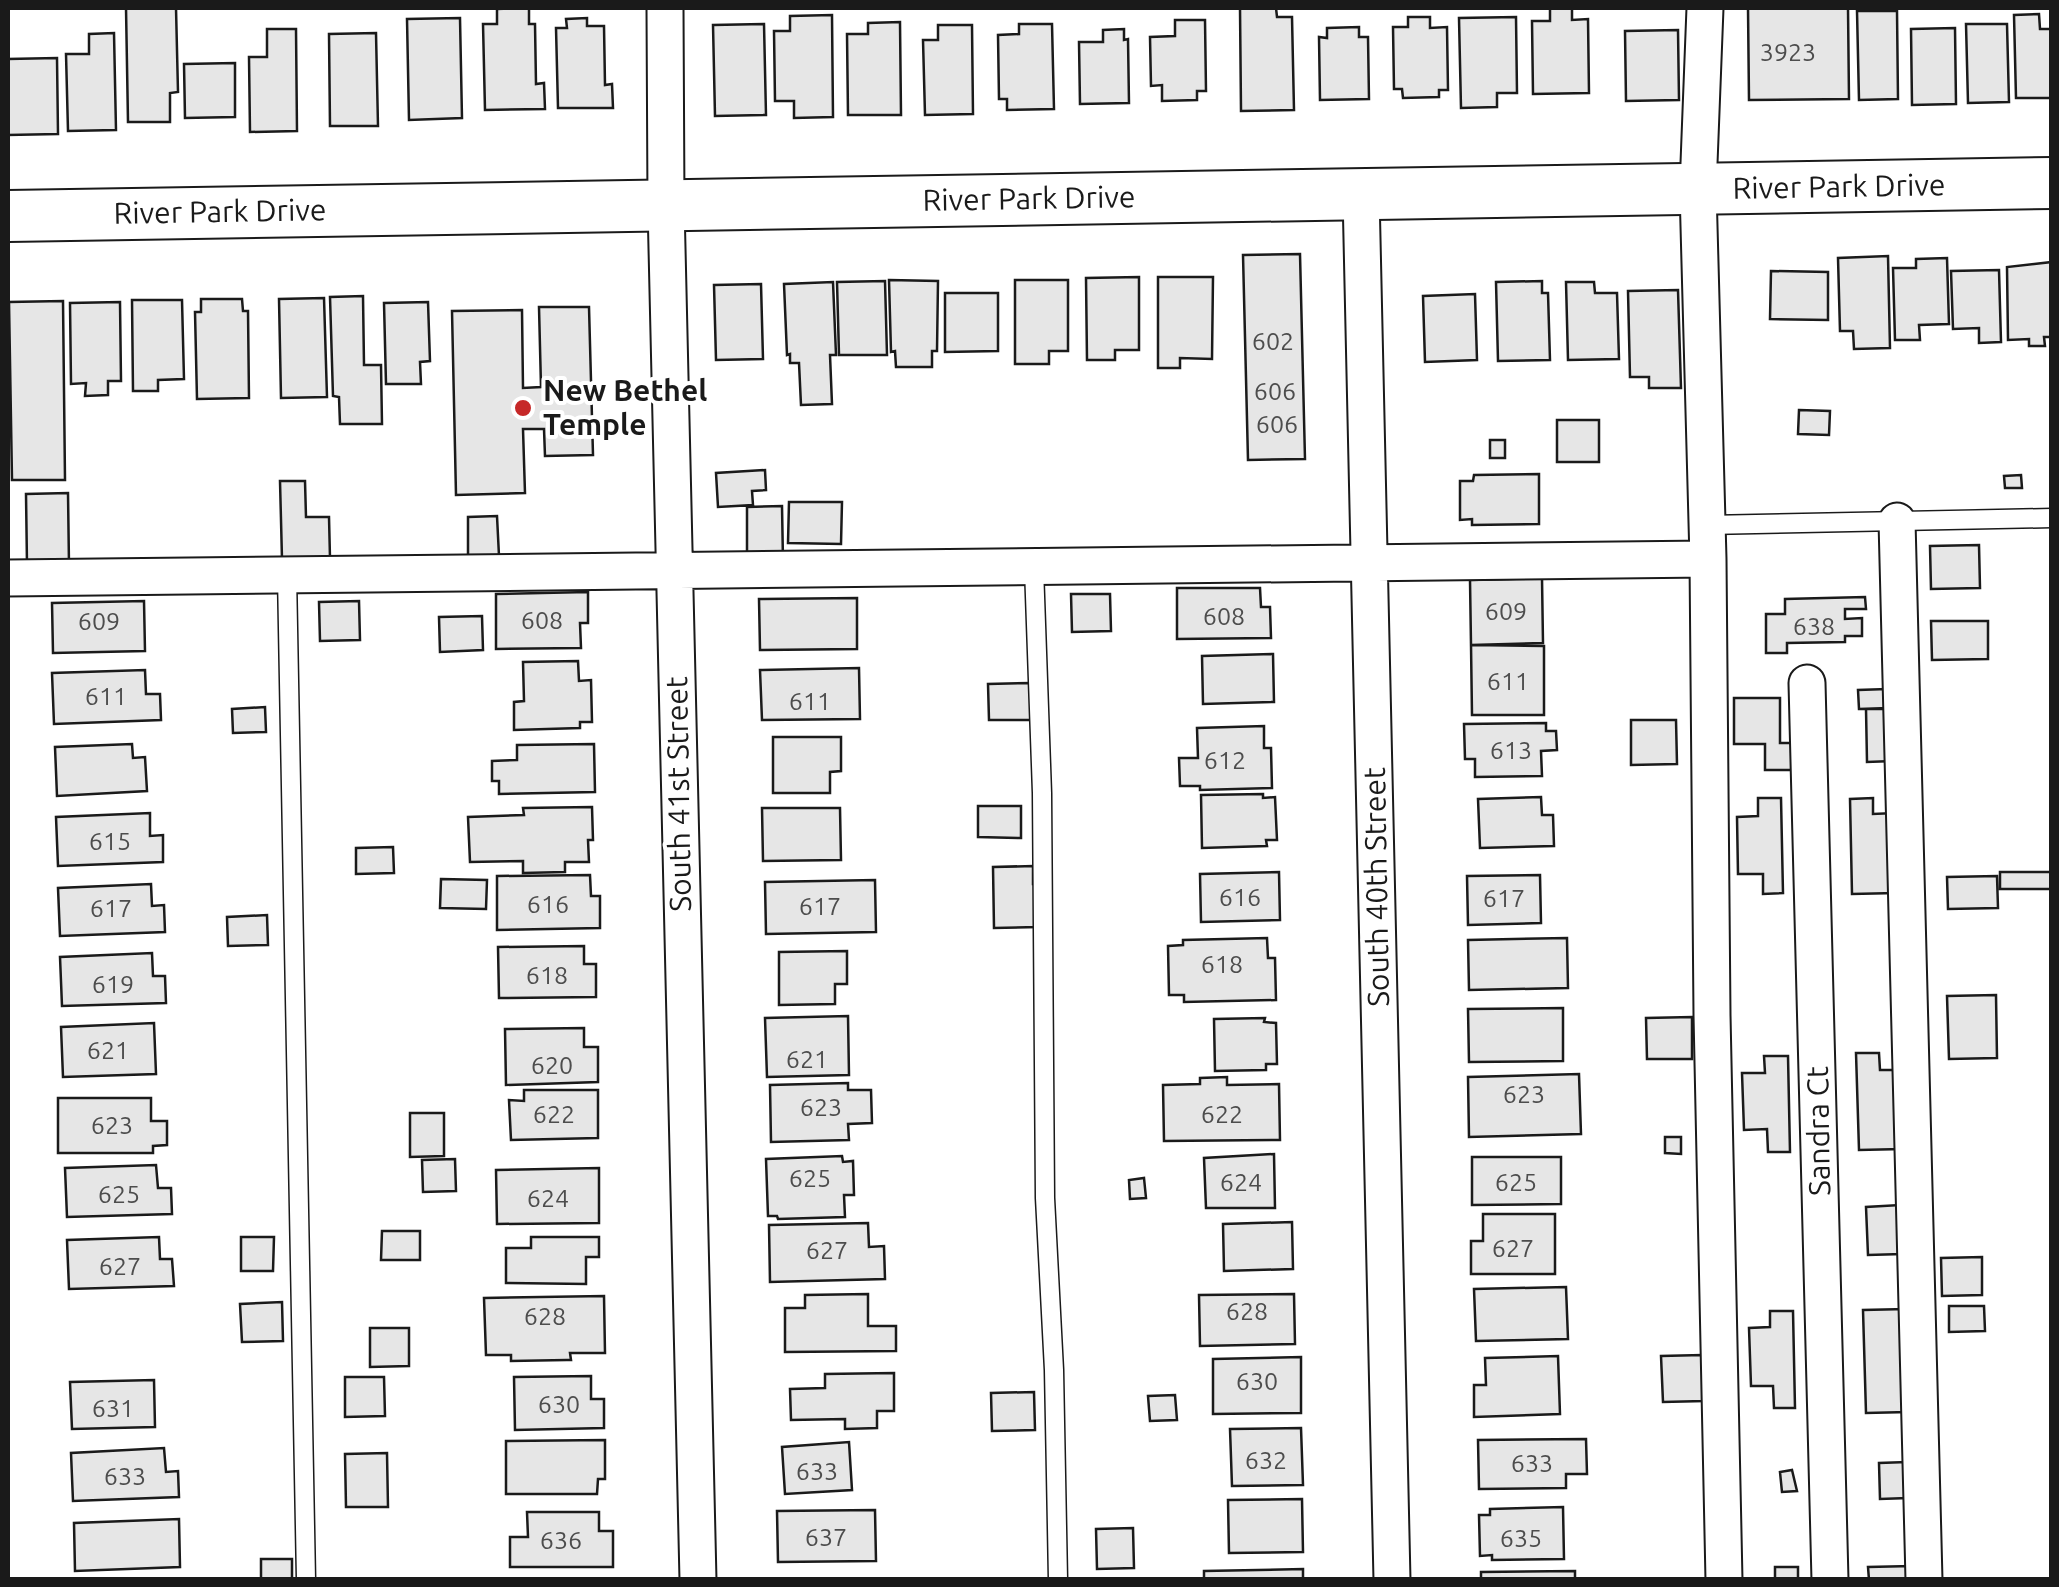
<svg xmlns="http://www.w3.org/2000/svg" width="2059" height="1587" viewBox="0 0 2059 1587" font-family="Ubuntu,sans-serif">
<style>
.building{fill:#e6e6e6;stroke:#1a1a1a;stroke-width:2.5}
.lines{fill:none;stroke-linecap:round;stroke-linejoin:round}
.lane-casing{stroke:#1a1a1a;stroke-width:21}
.street-casing{stroke:#1a1a1a;stroke-width:39}
.secondary-casing{stroke:#1a1a1a;stroke-width:54}
.lane{stroke:#fff;stroke-width:18}
.street{stroke:#fff;stroke-width:35}
.secondary{stroke:#fff;stroke-width:50}
.poi-dot{fill:#c62828;stroke:#fff;stroke-width:4}
.labels{text-anchor:middle;stroke-width:8;stroke-linejoin:round;paint-order:stroke}
.number-label{font-size:25px;fill:#4d4d4d}
.street-label{font-size:30px;fill:#1a1a1a;stroke:#fff}
.poi-label{font-size:30px;font-weight:bold;fill:#1a1a1a;stroke:#fff;text-anchor:start}
</style>
<rect width="100%" height="100%" fill="#fff"/>
<path class="building" d="M126,8H176L178,92L170,93V122H128Z
M529,8V24H535L536,84L544,83L545,109L485,110L483,24H497V9Z
M1240,8H1276L1277,17H1292L1294,110L1241,111Z
M1550,8H1572V20L1588,19L1589,93L1533,94L1532,21H1550Z
M1748,8H1848L1849,99L1749,100Z
M1857,11H1897L1898,99L1859,100Z
M2039,14L2040,29H2052V98H2016L2014,15Z
M832,15L833,117L794,118V101H775L774,31H790V16Z
M1408,17H1430V28L1447,27L1448,90H1439V97L1403,98L1402,89H1394L1393,27H1408Z
M1516,17L1517,93H1497V107L1461,108L1459,18Z
M460,18L462,118L409,120L407,19Z
M587,18V26H604L605,85L612,84L613,108H558L556,28H567L566,19Z
M1175,20H1205L1206,91H1197V100L1162,101V85L1151,86L1150,37L1175,36Z
M900,22L901,115H848L847,34H868V23Z
M764,24L766,115L715,116L713,25Z
M1019,24H1052L1054,109L1007,110V99H999L998,35L1019,34Z
M1966,24H2007L2009,102L1968,103Z
M938,25H972L973,114L925,115L923,40H938Z
M1359,27V37H1368L1369,99L1320,100L1319,37L1327,38V28Z
M1955,28L1956,104L1912,105L1911,29Z
M267,29H296L297,131L250,132L249,57H267Z
M1124,29V40L1128,39L1129,103L1080,104L1079,42H1103V30Z
M1678,30L1679,100L1626,101L1625,31Z
M114,33L116,130L68,131L66,54H89V34Z
M376,33L378,126H330L329,34Z
M57,58L58,134L8,135V59Z
M235,63V117L185,118L184,64Z
M1300,254L1305,459L1248,460L1243,255Z
M1888,256L1890,348L1854,349L1853,331H1840L1838,258Z
M1947,258L1949,324L1919,325L1920,340H1895L1893,268H1916V259Z
M2052,262V337H2044L2045,346H2029V339L2008,340L2007,267Z
M1999,270L2001,342L1979,343V328L1953,329L1951,271Z
M1771,271L1828,272V320L1770,319Z
M1139,277V350H1115V360H1087L1086,278Z
M1158,277H1213L1212,359L1180,358V368H1158Z
M889,280L938,281L937,351H932V367H896L895,351L891,352Z
M1015,280H1068V351H1049V364H1015Z
M885,281L887,355H839L837,282Z
M1542,281V293H1548L1550,360L1498,361L1496,282Z
M833,282L836,355H830L832,404L801,405L799,363H790V354L787,355L784,284Z
M1566,282H1594L1595,293H1617L1619,359L1568,360Z
M761,284L763,359L716,360L714,285Z
M1678,290L1681,388H1649V377H1630L1628,291Z
M945,293H998V351L945,352Z
M1475,294L1477,360L1425,362L1423,296Z
M363,296L364,365H381L382,424H340L339,397L333,396L330,297Z
M324,298L327,397L281,398L279,299Z
M201,299H242L243,311H248L249,398L197,399L195,312H201Z
M132,300H182L184,379L158,380V391H133Z
M63,301L65,480H12L9,302Z
M120,302L121,381H108V395L85,396L86,383L71,384L70,303Z
M428,302L430,361L420,362L421,384H386L384,303Z
M539,307H589L593,455L545,456L544,429H523L525,493L456,495L452,311L522,310L523,388L541,387Z
M1799,410L1830,411L1829,435L1798,434Z
M1557,420H1599V462H1557Z
M1490,440H1505V458H1490Z
M765,470L766,490L752,491L753,505L718,507L716,473Z
M1539,474V524L1472,525V519L1460,520V481H1473L1474,475Z
M2021,475L2022,488H2005L2004,476Z
M280,481H305L306,517H329L330,558L282,559Z
M68,493L69,565H27L26,494Z
M789,502H842L841,544L788,543Z
M782,506L783,561L747,562V507Z
M497,516L499,556H468V517Z
M1979,545L1980,588L1931,589L1930,546Z
M1542,578L1543,643L1471,645L1470,580Z
M1177,588H1260L1261,607H1270L1271,638L1177,639Z
M588,592V623H580L581,648L496,649V594Z
M1071,594H1110L1111,631L1072,632Z
M1865,597L1866,609H1845V619L1862,618V636H1845V642L1787,643V653H1766V614H1785V599Z
M857,598V649L760,650L759,599Z
M144,601L145,651L53,653L52,603Z
M359,601L360,640L320,641L319,602Z
M482,616L483,650L440,652L439,617Z
M1931,621H1988V659L1932,660Z
M1471,645L1544,646V715H1472Z
M1273,654L1274,702L1203,704L1202,656Z
M578,661L579,681L591,680L592,722H580V728L514,730V702L524,701L523,662Z
M859,668L860,719L762,720L760,670Z
M145,670L146,694H160L161,720L54,724L52,673Z
M1030,683L1031,720H989L988,684Z
M1887,689L1888,708L1859,709L1858,690Z
M1734,698H1780V743H1793V770H1765V744H1734Z
M265,707L266,732L233,733L232,709Z
M1866,709H1892L1893,761L1867,762Z
M1631,720H1676L1677,764L1631,765Z
M1546,723V731H1556L1557,750L1541,751L1542,776L1475,777V759H1465L1464,724Z
M1264,726V748H1271L1272,788L1200,790V786H1180L1179,758H1198L1197,728Z
M773,737H841V771L830,772V793H773Z
M132,744L133,758L145,757L147,791L57,796L55,747Z
M594,744L595,792L499,794V781H492V761L517,760V745Z
M1263,794V798L1275,797L1277,840H1266L1267,846L1202,848L1201,795Z
M1541,797L1542,815H1553L1554,846L1480,848L1478,799Z
M1758,798H1781L1783,893L1763,894V874H1738L1737,817L1758,816Z
M1873,798V814L1895,813L1896,893L1852,894L1850,799Z
M978,806H1021V838L978,837Z
M592,807L593,840H588L589,862H565V872L523,873V861L470,862L468,817L524,815L523,808Z
M762,808H840L841,860L763,861Z
M150,813V836L163,835V862L58,866L56,817Z
M393,847L394,873L356,874V848Z
M1033,866V884H1038V927L994,928L993,867Z
M1279,872L1280,920L1201,922L1200,874Z
M2000,872H2052V889H2000Z
M590,875L591,896H600V928L497,930V876Z
M1540,875L1541,923L1468,925L1467,876Z
M1997,876L1998,908L1948,909L1947,877Z
M441,879L487,880L486,909L440,908Z
M875,880L876,932L766,934L765,882Z
M151,884L152,906L164,905L165,932L60,936L58,888Z
M267,915L268,945L228,946L227,917Z
M1267,938L1268,958H1275L1276,1000L1184,1002V995H1169L1168,946L1183,945V940Z
M1567,938L1568,988L1469,990L1468,940Z
M584,946V964H596V997L499,998L498,947Z
M847,951V984H835V1004L779,1005V952Z
M152,953L153,976H165L166,1003L62,1006L60,957Z
M1996,995L1997,1058L1949,1059L1947,996Z
M1563,1008V1061L1469,1062L1468,1009Z
M848,1016L849,1075L767,1077L765,1018Z
M1692,1017V1059H1647L1646,1018Z
M1265,1018L1264,1022L1276,1023L1277,1064H1266V1070L1215,1071L1214,1019Z
M154,1023L156,1074L63,1077L61,1027Z
M584,1028V1047H598V1082L506,1085L505,1029Z
M1856,1053H1879L1880,1070H1901L1902,1149L1859,1150Z
M1764,1056H1788L1790,1152H1768L1767,1129L1744,1130L1742,1073H1765Z
M1579,1074L1581,1134L1469,1137L1468,1077Z
M1227,1077V1085L1279,1084L1280,1140L1164,1141L1163,1085L1200,1084V1078Z
M848,1083V1090H871L872,1123L848,1124L849,1140L771,1142L770,1085Z
M524,1090H598V1138L511,1140L509,1100L524,1101Z
M58,1098H151V1121H167V1145L153,1146V1153H58Z
M410,1113H444V1156L410,1157Z
M1665,1137H1681V1154L1665,1153Z
M1274,1154L1275,1208H1206L1204,1158Z
M842,1156L843,1162L853,1161L854,1195H844L845,1217L778,1219L777,1216H768L766,1159Z
M1472,1157H1561V1204L1472,1205Z
M455,1159L456,1191L423,1192L422,1160Z
M156,1165L158,1188H171L172,1214L67,1217L65,1168Z
M599,1168V1223L497,1224L496,1170Z
M1144,1178L1146,1198L1130,1199L1129,1180Z
M1900,1205L1902,1254L1868,1255L1866,1207Z
M1483,1214H1555V1274H1471V1241H1483Z
M1292,1222L1293,1269L1224,1271L1223,1224Z
M868,1223L869,1247L884,1246L885,1279L770,1282L769,1225Z
M382,1231H420V1260H381Z
M159,1237L160,1259H172L174,1286L69,1289L67,1240Z
M241,1237H274L273,1271H241Z
M531,1237H599V1257H586V1284L506,1283V1248H531Z
M1982,1257V1295L1942,1296L1941,1258Z
M1566,1287L1568,1339L1476,1341L1474,1289Z
M868,1294V1326H896V1351L785,1352V1308H805V1295Z
M1294,1294L1295,1344L1200,1346L1199,1295Z
M604,1296L605,1353H570L571,1360H567L511,1361V1355H486L484,1298Z
M282,1302L283,1341L242,1342L240,1304Z
M1949,1306H1984L1985,1331L1949,1332Z
M1906,1309L1908,1412L1866,1413L1863,1310Z
M1770,1311H1793L1795,1408H1774L1773,1386H1751L1749,1328L1770,1327Z
M370,1328H409V1366L370,1367Z
M1702,1355L1704,1401L1663,1402L1661,1356Z
M1558,1356L1560,1414L1474,1417V1385H1486L1485,1358Z
M1301,1357V1413L1213,1414V1359Z
M894,1373V1411H877V1428L845,1429V1419L791,1420L790,1389L825,1388V1374Z
M591,1376V1399H604V1428L515,1430L514,1377Z
M345,1377H384L385,1416L345,1417Z
M154,1380L155,1427L72,1429L70,1382Z
M1034,1392L1035,1430L992,1431L991,1393Z
M1175,1395L1177,1420L1150,1421L1148,1396Z
M1301,1428L1303,1485L1232,1486L1230,1429Z
M1586,1439L1587,1474H1566V1488L1479,1489L1478,1440Z
M605,1440V1479H598L597,1494H506V1441Z
M849,1442L852,1490L785,1494L782,1447Z
M164,1448L166,1472L178,1471L179,1497L73,1501L71,1453Z
M387,1453L388,1507H346L345,1454Z
M1907,1462L1908,1498L1880,1499L1879,1463Z
M1792,1470L1797,1491L1782,1492L1780,1472Z
M1302,1499L1303,1552L1229,1553L1228,1500Z
M1563,1507L1564,1559L1492,1560V1555L1480,1556L1479,1515H1490V1509Z
M875,1510L876,1561L778,1562L777,1511Z
M527,1512H599V1531H613V1567H510V1537H528Z
M179,1519L180,1567L75,1571L74,1523Z
M1133,1528L1134,1568L1097,1569L1096,1529Z
M261,1559H292V1580H261Z
M1912,1566L1913,1580H1869L1868,1567Z
M1775,1567H1798V1580H1775Z
M1303,1569V1580H1204V1571Z
M1575,1571V1580H1481V1572Z"/>
<g class="lines">
<defs>
<path id="lane" d="M1707,525L2052,518
M1034,568L1042,793L1045,1198L1054,1370L1058,1580
M287,575L306,1580"/>
<path id="street" d="M665,8L666,205L698,1580
M1705,8L1698,189L1708,559L1712,1015L1724,1580
M1361,194L1392,1580
M1897,521L1924,1580
M8,578L1708,559
M1807,683L1830,1580"/>
<path id="secondary" d="M8,216L2052,183"/>
</defs>
<use href="#lane" class="lane-casing"/>
<use href="#street" class="street-casing"/>
<use href="#secondary" class="secondary-casing"/>
<use href="#lane" class="lane"/>
<use href="#street" class="street"/>
<use href="#secondary" class="secondary"/>
</g>
<circle class="poi-dot" cx="523" cy="408" r="10"/>
<g class="labels">
<g class="number-label">
<text x="1788" y="61">3923</text>
<text x="1273" y="350">602</text>
<text x="1275" y="400">606</text>
<text x="1277" y="433">606</text>
<text x="1506" y="620">609</text>
<text x="1224" y="625">608</text>
<text x="542" y="629">608</text>
<text x="99" y="630">609</text>
<text x="1814" y="635">638</text>
<text x="1508" y="690">611</text>
<text x="106" y="705">611</text>
<text x="810" y="710">611</text>
<text x="1511" y="759">613</text>
<text x="1225" y="769">612</text>
<text x="110" y="850">615</text>
<text x="1240" y="906">616</text>
<text x="1504" y="907">617</text>
<text x="548" y="913">616</text>
<text x="820" y="915">617</text>
<text x="111" y="917">617</text>
<text x="1222" y="973">618</text>
<text x="547" y="984">618</text>
<text x="113" y="993">619</text>
<text x="108" y="1059">621</text>
<text x="807" y="1068">621</text>
<text x="552" y="1074">620</text>
<text x="1524" y="1103">623</text>
<text x="821" y="1116">623</text>
<text x="554" y="1123">622</text>
<text x="1222" y="1123">622</text>
<text x="112" y="1134">623</text>
<text x="810" y="1187">625</text>
<text x="1241" y="1191">624</text>
<text x="1516" y="1191">625</text>
<text x="119" y="1203">625</text>
<text x="548" y="1207">624</text>
<text x="1513" y="1257">627</text>
<text x="827" y="1259">627</text>
<text x="120" y="1275">627</text>
<text x="1247" y="1320">628</text>
<text x="545" y="1325">628</text>
<text x="1257" y="1390">630</text>
<text x="559" y="1413">630</text>
<text x="113" y="1417">631</text>
<text x="1266" y="1469">632</text>
<text x="1532" y="1472">633</text>
<text x="817" y="1480">633</text>
<text x="125" y="1485">633</text>
<text x="826" y="1546">637</text>
<text x="1521" y="1547">635</text>
<text x="561" y="1549">636</text>
</g>
<g class="street-label">
<text transform="translate(1839 187) rotate(-1)" y="10">River Park Drive</text>
<text transform="translate(1029 199) rotate(-1)" y="10">River Park Drive</text>
<text transform="translate(220 212) rotate(-1)" y="10">River Park Drive</text>
<text transform="translate(679 794) rotate(-91)" y="10">South 41st Street</text>
<text transform="translate(1377 887) rotate(-91)" y="10">South 40th Street</text>
<text transform="translate(1819 1131) rotate(-91)" y="10">Sandra Ct</text>
</g>
<g class="poi-label">
<text x="543" y="401">New Bethel<tspan x="543" dy="34">Temple</tspan></text>
</g>
</g>
<rect width="2059" height="1587" fill="none" stroke="#1a1a1a" stroke-width="20"/>
</svg>
